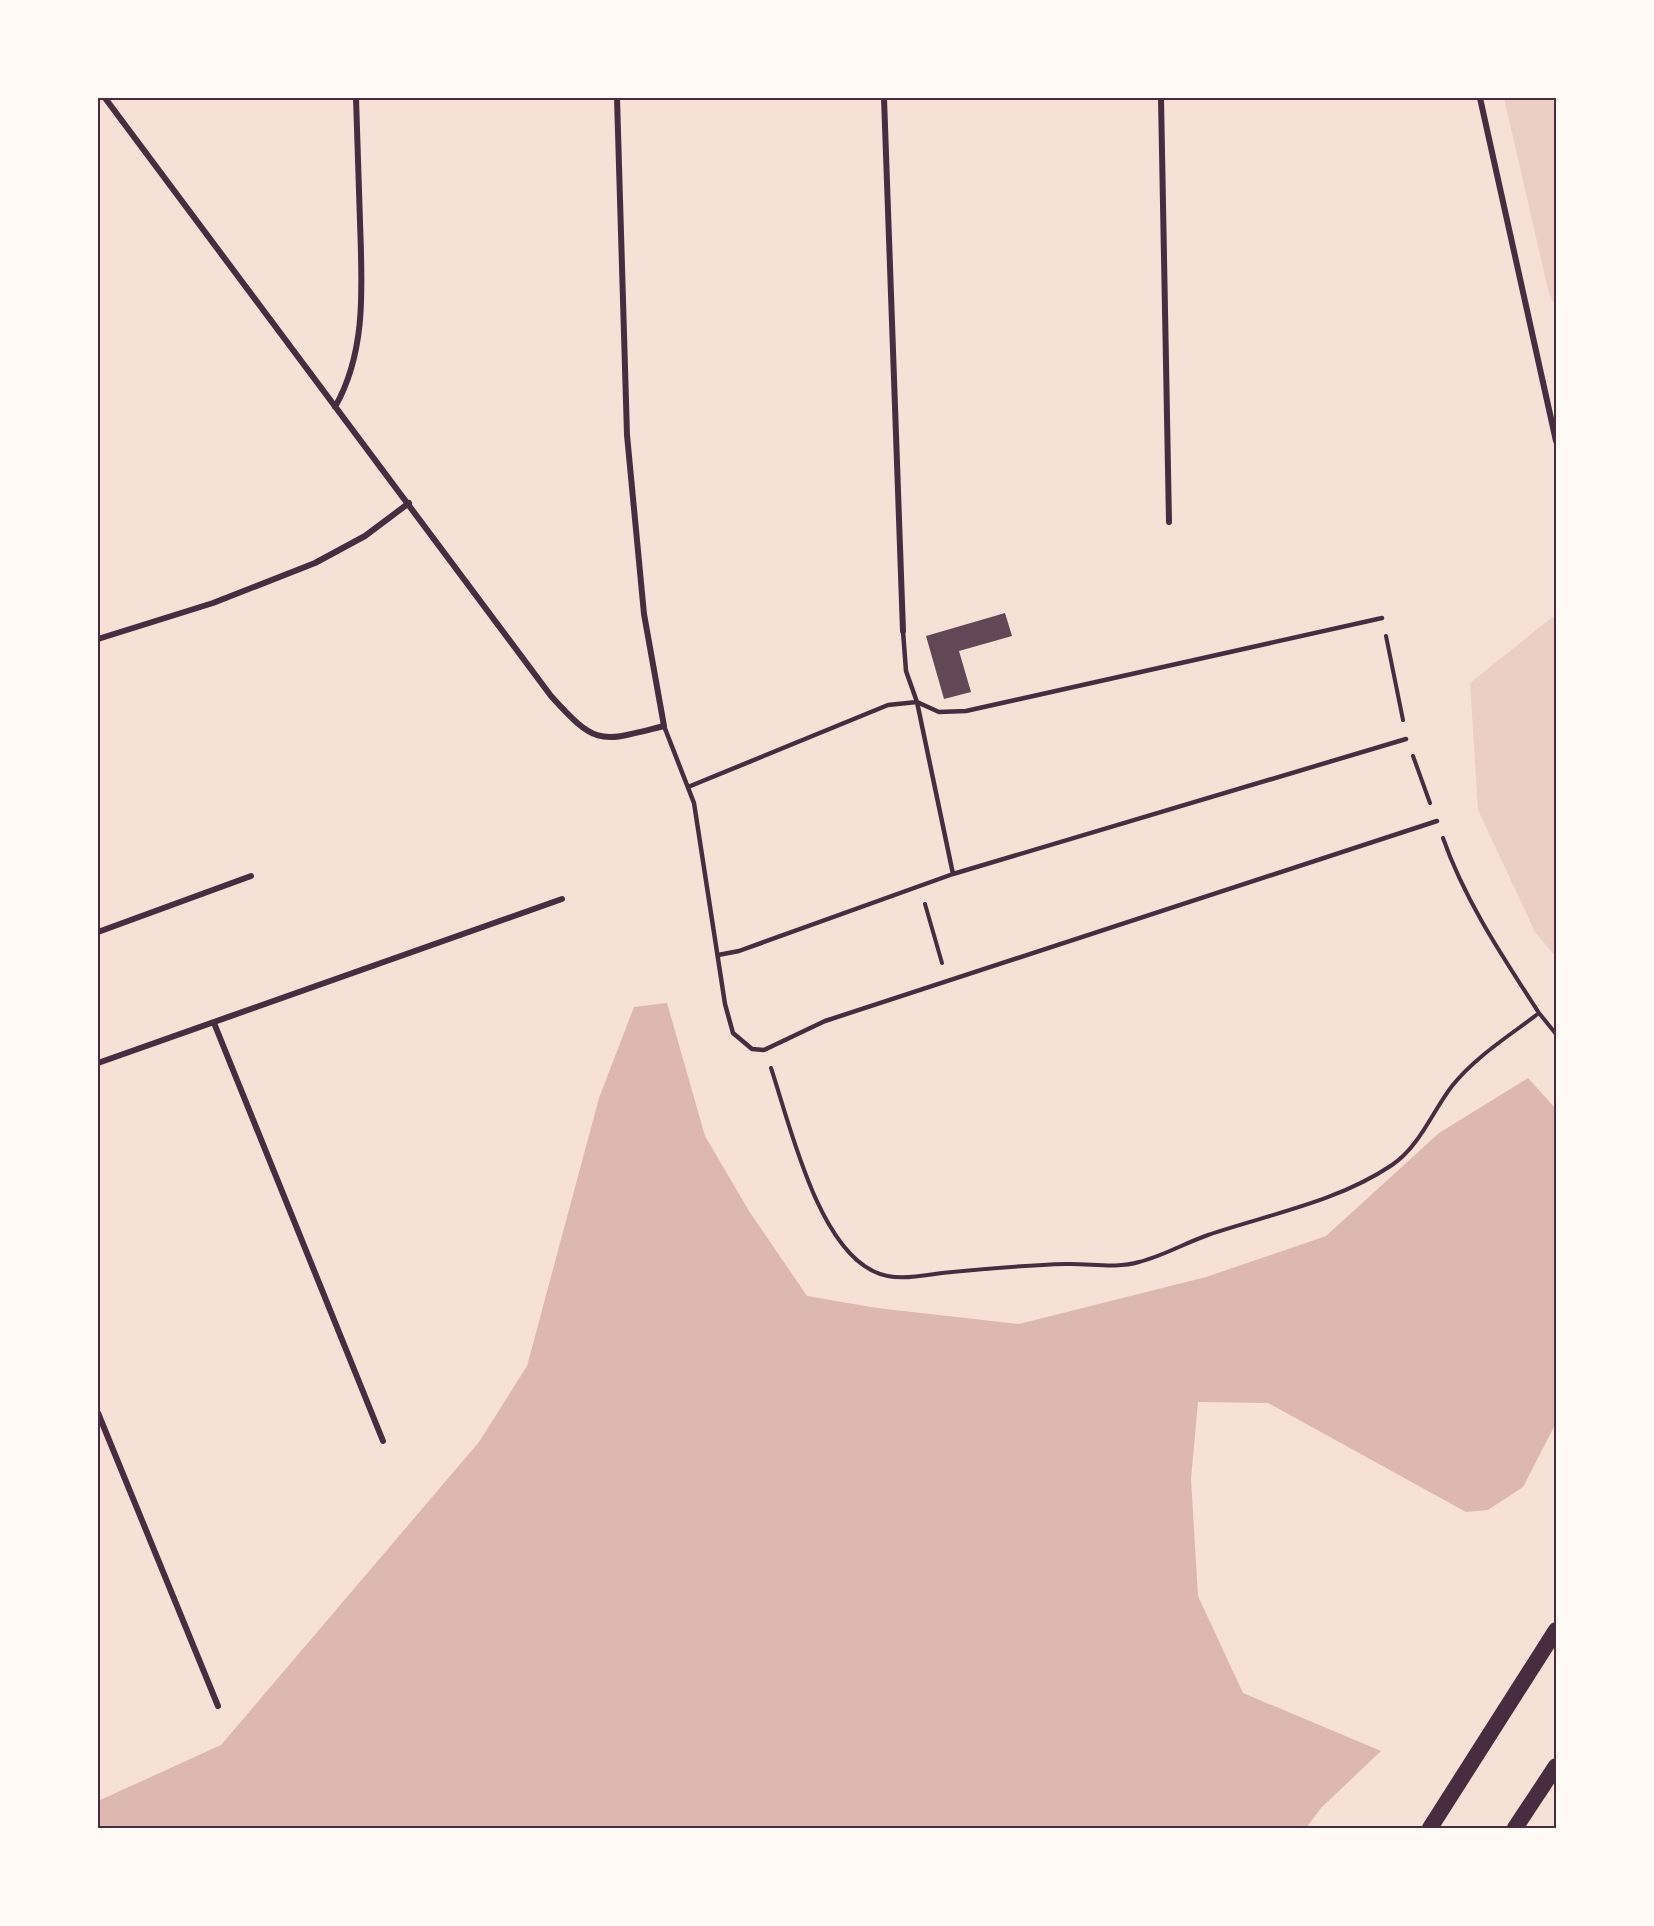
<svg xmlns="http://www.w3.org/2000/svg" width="1654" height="1926" viewBox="0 0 1654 1926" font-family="'Alegreya Sans',sans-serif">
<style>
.green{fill:#ebcfc5}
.water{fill:#dcb8b0}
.building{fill:#644757}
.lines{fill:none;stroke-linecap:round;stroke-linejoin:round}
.path{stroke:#4a2c40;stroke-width:4}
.service{stroke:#4a2c40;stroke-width:4.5}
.minor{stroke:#4a2c40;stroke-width:6}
.trunk{stroke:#4a2c40;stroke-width:16}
.neatline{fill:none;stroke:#4a2c40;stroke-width:2}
</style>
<rect width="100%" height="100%" fill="#f7e1d7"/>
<path class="green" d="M1504,98H1556V307L1549,294Z
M1555,615L1556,622V957L1535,932L1478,810L1470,683Z"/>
<path class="water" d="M667,1003L705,1136L749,1211L807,1296L877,1308L1019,1324L1206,1277L1326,1236L1439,1133L1528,1078L1556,1109V1423L1523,1487L1488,1510L1466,1512L1268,1403L1198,1402L1191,1479L1198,1596L1243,1693L1381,1751L1321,1808L1306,1828H98V1801L221,1745L479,1442L527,1366L599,1098L634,1007Z"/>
<path class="building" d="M1005,613L1012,636L959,651L971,692L944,699L926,636Z"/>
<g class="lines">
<path class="path" d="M1386,636L1403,720
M1413,756L1430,803
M1443,838C1465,901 1503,957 1539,1013
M925,904L942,963
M771,1068C790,1125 817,1244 873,1271C894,1282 920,1276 942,1273C983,1269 1024,1265 1065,1264C1090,1263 1115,1269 1139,1262C1163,1256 1185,1243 1208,1235C1270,1214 1337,1202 1392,1165C1420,1146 1432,1112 1452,1086C1475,1057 1509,1036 1539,1013L1556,1034"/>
<path class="service" d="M903,631L906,671L917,702L953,874
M664,726L694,803L725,1004L733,1033L752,1049L764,1050L825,1021L1437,821
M688,787L888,705L917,702L939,712L966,711L1382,618
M718,955L739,951L953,874L1406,739"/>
<path class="minor" d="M105,98L551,696C597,747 600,742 664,726L644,614L627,435L617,98
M884,98L903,631
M1161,98L1169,522
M1480,98L1556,441
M335,407C367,351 362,285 360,222C359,181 357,139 356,98
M98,639L213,603L315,563L365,536L409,503
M98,932L251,876
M214,1023L383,1441
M98,1063L562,899
M98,1413L218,1706"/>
<path class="trunk" d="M1430,1828L1556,1630
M1515,1828L1556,1766"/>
</g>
<rect width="1654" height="1926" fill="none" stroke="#fffaf5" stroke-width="198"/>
<rect x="99" y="99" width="1456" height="1728" class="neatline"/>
</svg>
